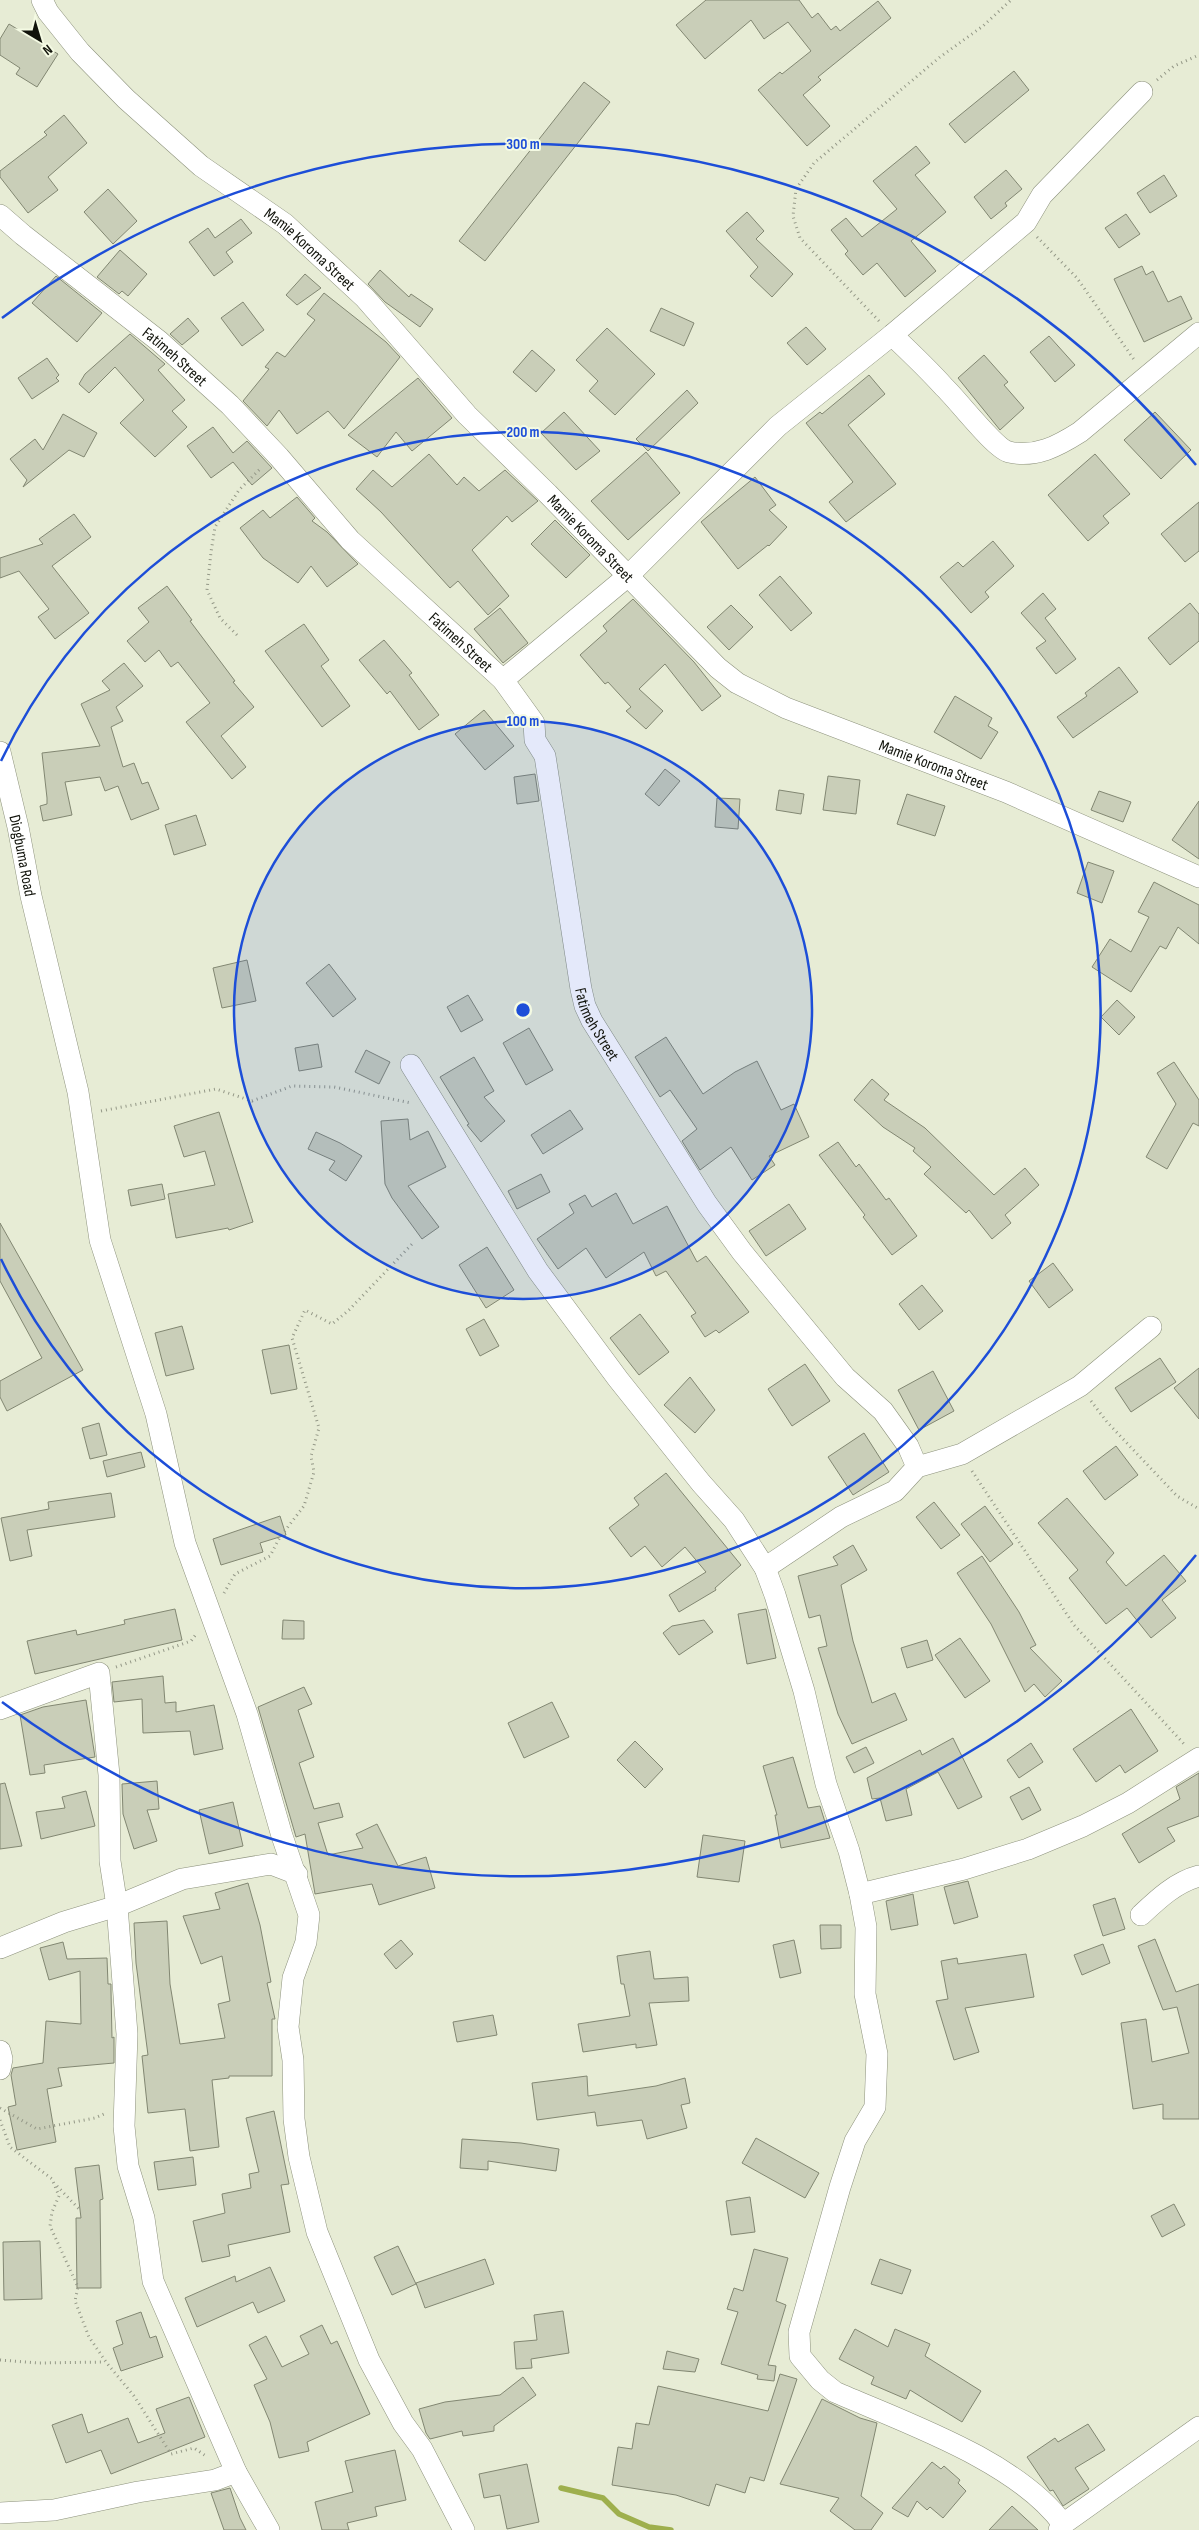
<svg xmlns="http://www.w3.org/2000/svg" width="1199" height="2530" viewBox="0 0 1199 2530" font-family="'Sofia Sans Condensed',sans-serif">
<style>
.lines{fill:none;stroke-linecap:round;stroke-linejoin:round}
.stream{stroke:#9eaf4d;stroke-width:5.5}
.building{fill:#c9ceb8;stroke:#828772}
.minor-casing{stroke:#8d927d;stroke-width:22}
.path{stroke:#949887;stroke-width:3;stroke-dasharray:1 4;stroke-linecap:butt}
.minor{stroke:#fff;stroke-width:21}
.ring{fill:none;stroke:#1d4ed8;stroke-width:2.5}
.labels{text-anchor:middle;stroke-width:4;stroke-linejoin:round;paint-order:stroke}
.street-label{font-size:16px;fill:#11130b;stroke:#f4fae3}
.centre{fill:#1d4ed8;stroke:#f4fae3;stroke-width:2.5}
.ring-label{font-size:15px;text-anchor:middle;font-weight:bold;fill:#1d4ed8;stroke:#f4fae3;stroke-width:4;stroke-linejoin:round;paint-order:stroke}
</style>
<rect width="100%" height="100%" fill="#e7ecd5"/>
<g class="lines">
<path class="stream" d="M561,2488L603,2498L619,2514L649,2527L671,2530"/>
</g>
<path class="building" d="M706,0H799L812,18L818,13L831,30L836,26L840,31L878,1L891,18L818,77L821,80L803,95L830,126L807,146L758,90L780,72L782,74L811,51L788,22L764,39L751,20L705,59L676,25Z
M9,24L58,54L37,87L16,74L20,68L0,55V39Z
M1014,71L1029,90L965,143L949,124Z
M584,82L610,102L485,261L459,241Z
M64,115L87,143L48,177L58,190L28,213L0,177V171L47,135L44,132Z
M916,146L930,163L915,175L946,212L911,241L936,271L905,297L877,263L863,275L845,254L848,251L831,230L846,218L862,237L897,209L873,181Z
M1006,170L1022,189L1005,203L1007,206L991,219L974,197Z
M1164,175L1177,196L1150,213L1137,193Z
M108,189L137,221L113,244L84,212Z
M747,212L764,231L756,239L793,274L772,297L750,276L758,267L726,231Z
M1126,214L1140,234L1119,248L1105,228Z
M241,219L252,233L226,252L233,262L214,276L189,242L208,228L215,238Z
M120,250L147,274L128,296L122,291L119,294L97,277Z
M1142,266L1146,275L1153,271L1168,302L1181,296L1192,319L1144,342L1114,279Z
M380,270L409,297L411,294L433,309L420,327L385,302L368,284Z
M305,274L321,288L297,305L286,295Z
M56,276L102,313L77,342L32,303Z
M324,293L386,342L400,357L344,429L328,411L297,434L279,410L267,426L243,401L269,369L265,367L277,352L285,357L315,320L307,314Z
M243,302L264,330L242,346L221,318Z
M661,308L694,323L684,346L650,331Z
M188,318L199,331L182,345L170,334Z
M806,327L826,349L807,365L787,343Z
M607,328L655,374L615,415L589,391L598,381L576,360Z
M130,334L165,364L158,370L185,400L172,411L187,427L155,457L120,423L144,400L115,367L89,393L79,384L85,374Z
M1049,336L1075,365L1055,382L1030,352Z
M532,350L555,370L536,392L513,372Z
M984,355L1008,382L1004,385L1024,408L1000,430L958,378Z
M47,358L59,375L56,378L59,381L32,399L18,378Z
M869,375L885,394L848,425L896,484L846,522L829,502L853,482L806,423L820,412L822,414Z
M418,378L452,418L412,451L396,432L377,457L348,435Z
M687,390L698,403L648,451L636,439Z
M564,412L600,451L576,470L541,433Z
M1155,412L1191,450L1161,479L1124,440Z
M63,414L97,433L84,457L69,450L23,487L27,480L10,459L35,439L43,450Z
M213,427L233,453L247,441L272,468L252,485L233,462L211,478L187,446Z
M646,452L680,493L628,540L591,501Z
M429,454L457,485L464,477L479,491L505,470L538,501L512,522L507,516L472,550L509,596L488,615L458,581L450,588L381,512L356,489L373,470L392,487Z
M1095,454L1130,494L1103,516L1109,523L1088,541L1048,495Z
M755,477L776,505L769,510L787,527L769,546L768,545L738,569L701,522Z
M297,497L315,518L312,521L327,532L358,564L327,587L311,566L298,583L263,558L240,528L263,510L270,518Z
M1199,502V551L1185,562L1161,534Z
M74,514L91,537L52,566L89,613L55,639L38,617L49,609L19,571L0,578V558L43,544L39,539Z
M555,520L590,555L566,578L531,544Z
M993,541L1014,566L985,592L989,597L971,613L940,577L958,562L963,567Z
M780,576L812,613L791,631L759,595Z
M167,586L192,620L190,621L235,681L233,682L254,707L221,736L246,767L232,779L186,722L210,703L178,662L171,667L159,650L145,662L127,641L149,622L138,608Z
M1043,593L1056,609L1045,618L1076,659L1056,674L1036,648L1046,641L1021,613Z
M633,599L694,662L721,696L702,711L665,664L639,689L663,711L646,729L626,711L631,707L608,682L605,684L580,655L607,631L603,626Z
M1190,603L1199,614V641L1170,665L1148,638Z
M731,605L753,627L729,650L707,627Z
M500,608L528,643L503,663L474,629Z
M304,624L329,660L321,666L350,706L322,727L265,651Z
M384,640L412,673L409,675L439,715L419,730L390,691L387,694L359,660Z
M124,663L143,686L116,707L123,721L111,727L123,767L134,763L142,784L148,782L159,809L131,820L118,786L105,791L100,777L65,782L72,815L43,821L40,806L47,804V798L42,753L100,746L81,704L110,690L102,681Z
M1119,667L1138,692L1073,738L1057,717L1087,696L1085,693Z
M955,696L992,718L988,726L998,732L981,759L934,732Z
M484,710L514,746L485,770L455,734Z
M665,769L680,781L659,806L645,794Z
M535,774L539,801L517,804L514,777Z
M828,776L860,780L856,814L823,810Z
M779,790L804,794L801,814L776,810Z
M1099,791L1131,802L1123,822L1091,810Z
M907,794L945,806L935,836L897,824Z
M717,798L740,799L738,829L715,827Z
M1199,801V859L1172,840Z
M196,815L206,845L174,855L165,825Z
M1088,862L1114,871L1102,903L1077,893Z
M1154,882L1199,905V944L1178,927L1166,949L1160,946L1131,992L1092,967L1110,939L1131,952L1149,917L1138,912Z
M247,960L256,1001L222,1008L213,968Z
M329,964L356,999L333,1017L306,983Z
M468,995L483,1020L461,1032L447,1007Z
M1117,1000L1135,1017L1119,1035L1101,1017Z
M529,1028L553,1070L526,1085L503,1043Z
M666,1037L703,1094L735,1072L757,1061L781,1110L794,1104L809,1137L769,1156L775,1165L752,1180L731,1147L700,1170L682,1141L697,1129L670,1090L660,1097L635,1057Z
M318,1044L322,1067L299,1071L295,1048Z
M366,1050L390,1062L379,1084L355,1072Z
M474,1057L494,1091L484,1097L505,1121L481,1142L467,1125L469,1124L440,1077Z
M1174,1062L1199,1100V1126L1193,1123L1167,1169L1146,1157L1176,1104L1157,1073Z
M872,1079L889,1094L884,1100L925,1128L994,1195L1025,1168L1039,1185L1005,1215L1011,1223L992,1239L969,1210L966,1213L924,1174L931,1167L913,1151L915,1148L883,1127L854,1100Z
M570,1110L583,1129L543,1154L531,1135Z
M219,1112L253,1222L229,1230L228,1228L176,1238L168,1194L215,1185L205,1151L184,1157L174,1126Z
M408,1119L410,1140L428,1131L446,1167L408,1186L439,1227L422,1239L392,1198L385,1184L381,1121Z
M316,1132L340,1143L362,1156L346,1181L329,1170L335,1161L308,1149Z
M838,1142L856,1167L859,1164L886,1200L889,1198L917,1236L892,1255L863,1217L865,1215L819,1155Z
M541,1174L550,1192L517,1209L508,1191Z
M162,1184L165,1199L131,1206L128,1190Z
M616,1193L633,1224L667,1206L697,1262L706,1256L749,1312L719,1333L716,1330L705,1337L691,1316L696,1313L666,1271L656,1276L644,1252L606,1278L586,1248L558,1269L537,1239L574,1213L569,1204L585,1195L592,1207Z
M789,1204L806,1229L766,1256L749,1231Z
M0,1223L83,1370L7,1411L0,1397V1381L42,1358L0,1281Z
M487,1247L514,1290L486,1308L459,1265Z
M1053,1263L1073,1290L1049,1308L1029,1281Z
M922,1285L943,1311L919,1330L899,1304Z
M640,1314L669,1352L639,1375L610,1338Z
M484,1319L499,1346L480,1356L466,1329Z
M182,1326L194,1369L166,1376L155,1333Z
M289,1345L297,1389L271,1394L262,1350Z
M1160,1358L1176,1382L1131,1412L1115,1388Z
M805,1364L830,1401L792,1426L768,1389Z
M1199,1368V1419L1174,1388Z
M933,1371L954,1411L919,1430L898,1390Z
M690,1377L715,1410L695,1433L664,1405Z
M99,1423L107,1455L90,1459L82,1428Z
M864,1433L889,1472L853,1495L828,1457Z
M1116,1446L1138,1475L1105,1500L1083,1471Z
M141,1452L145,1467L107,1477L103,1461Z
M666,1473L741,1565L715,1588L716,1590L679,1612L669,1595L706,1572L685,1547L662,1567L645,1546L631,1557L609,1528L639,1505L634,1498Z
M111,1493L115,1517L27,1530L32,1556L10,1561L1,1518L49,1509L48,1502Z
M1067,1498L1114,1553L1106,1562L1126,1586L1164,1555L1186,1581L1162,1600L1176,1618L1151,1638L1127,1608L1106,1624L1069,1578L1078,1570L1038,1523Z
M934,1502L960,1535L941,1549L916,1517Z
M985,1506L1013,1544L990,1562L961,1524Z
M280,1516L286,1535L260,1543L263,1552L221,1565L213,1539Z
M853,1545L867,1570L841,1585L853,1641L872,1703L895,1693L907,1720L852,1744L838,1714L818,1648L827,1646L820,1615L809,1618L798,1576L838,1565L833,1557Z
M982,1556L1019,1612L1036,1645L1030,1648L1062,1681L1045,1697L1034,1684L1025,1692L991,1624L957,1573Z
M175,1609L182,1640L35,1674L27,1641L76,1630L77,1635L125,1624L124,1620Z
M766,1609L776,1658L747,1664L738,1614Z
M283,1620L304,1621V1639H282Z
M704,1620L713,1632L679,1655L663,1633L672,1626Z
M960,1638L990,1681L965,1698L935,1655Z
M927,1640L933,1660L907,1668L901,1648Z
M163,1676L165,1703L176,1702V1712L214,1705L223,1749L194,1755L190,1731L143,1733L142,1699L114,1702L112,1682Z
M304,1687L312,1704L298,1710L314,1757L299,1763L314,1809L339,1803L343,1817L318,1823L328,1855L363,1848L356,1834L377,1824L398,1866L426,1857L435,1888L379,1905L372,1884L315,1894L305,1834L296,1837L258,1707Z
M86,1700L95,1757L44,1765L45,1773L30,1775L20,1715L43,1707Z
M552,1702L569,1737L524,1758L508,1723Z
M1131,1709L1158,1751L1125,1773L1120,1765L1096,1782L1073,1749Z
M953,1738L982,1797L958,1809L938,1772L906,1789L912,1815L886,1821L880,1798L872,1799L867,1778L920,1750L922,1755Z
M635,1741L663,1769L645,1788L617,1760Z
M1031,1743L1043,1762L1019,1778L1007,1760Z
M866,1747L874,1763L854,1773L846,1757Z
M793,1757L808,1808L820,1806L830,1838L781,1848L775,1815H777L763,1766Z
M1199,1773V1816L1167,1828L1175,1841L1139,1863L1122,1834L1180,1799L1176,1787Z
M157,1781L159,1809L147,1810L157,1841L134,1849L123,1814L122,1784Z
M5,1783L22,1846L0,1849V1784Z
M1029,1787L1041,1810L1022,1820L1010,1797Z
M86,1791L95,1826L41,1839L36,1812L65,1808L62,1797Z
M233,1802L243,1846L209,1854L199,1810Z
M703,1835L745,1841L739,1882L697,1877Z
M968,1881L978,1917L954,1924L944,1887Z
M248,1883L260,1925L271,1982L267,1983L275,2019H272V2076H229V2078L212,2080L219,2147L190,2151L185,2109L148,2113L142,2056L148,2055L136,1963L134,1923L167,1921L170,1984L180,2044L225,2038L218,2004L230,2001L222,1956L201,1964L183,1916L220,1909L215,1893Z
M913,1894L918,1925L891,1930L886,1901Z
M1115,1898L1125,1929L1103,1936L1093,1905Z
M820,1925H841V1948L821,1949Z
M1155,1939L1176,1992L1199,1984V2119H1163V2104L1133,2109L1121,2023L1146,2019L1152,2062L1189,2053L1177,2007L1163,2010L1138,1946Z
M401,1940L413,1954L396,1969L384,1954Z
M794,1940L801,1973L780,1978L773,1945Z
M63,1942L67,1959L107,1958L108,1984H111V1991L112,2038L114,2037V2063L58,2068L62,2086L47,2089L56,2142L17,2150L8,2107L16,2105L11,2075L13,2068L43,2063L46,2021L81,2024L80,1971L49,1980L40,1948Z
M1103,1944L1110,1963L1082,1975L1074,1955Z
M650,1951L654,1979L688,1977L689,2001L649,2003L657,2045L636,2048V2044L583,2052L578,2024L630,2016L624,1984H621L617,1956Z
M1026,1954L1034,1997L965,2008L979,2052L954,2060L936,2001L948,1999L941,1961L957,1958L958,1964Z
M493,2015L497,2035L457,2042L453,2022Z
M587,2076L588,2096L656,2086L685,2078L690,2103L681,2105L687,2128L647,2139L642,2120L597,2126L595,2112L537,2120L532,2083Z
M274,2111L289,2184L281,2185L290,2232L228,2245L230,2256L202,2262L193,2221L225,2213L222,2194L251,2188L249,2174L259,2172L246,2118Z
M756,2138L819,2173L805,2198L742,2163Z
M462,2139L521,2143L559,2149L556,2171L488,2161V2170L460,2168Z
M193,2157L196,2185L158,2190L154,2162Z
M99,2165L103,2199L100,2200L101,2288H77L76,2218H81L75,2168Z
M750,2197L755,2232L731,2235L726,2201Z
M1174,2204L1185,2225L1162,2237L1151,2216Z
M40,2241L42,2299L4,2300L3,2242Z
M398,2246L416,2284L392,2295L374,2257Z
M754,2249L788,2258L776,2301L786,2305L768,2365L776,2366L774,2381L757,2379L758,2375L721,2364L738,2312L727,2309L734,2288L743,2291Z
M485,2259L494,2284L425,2308L416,2283Z
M880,2259L911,2270L902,2294L871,2284Z
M270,2267L285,2301L258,2313L253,2302L197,2327L185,2298L235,2276L236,2282Z
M563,2311L569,2353L531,2359L532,2368L516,2369L514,2342L537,2340L534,2315Z
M141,2312L150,2338L156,2336L163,2357L121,2371L113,2348L123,2344L116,2321Z
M322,2325L331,2344L337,2341L370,2414L307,2442L309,2451L279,2458L270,2422L254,2385L267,2379L249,2345L266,2336L282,2367L309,2354L300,2336Z
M855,2329L888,2347L895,2329L930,2344L925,2356L981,2391L962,2422L910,2390L906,2399L871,2384L874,2377L839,2359Z
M667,2351L699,2359L695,2372L663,2369Z
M780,2374L797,2379L764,2481L750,2477L745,2493L716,2484L709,2506L676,2495L612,2485L618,2447L632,2449L636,2423L649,2425L658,2386L768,2411Z
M523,2377L536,2395L494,2426V2431L463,2436L462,2431L430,2439L426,2433L419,2409L445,2402L500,2395Z
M189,2397L205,2437L111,2474L101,2450L66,2463L52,2425L82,2414L88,2433L128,2418L138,2443L165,2433L156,2409Z
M822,2399L860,2418L877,2423L861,2496L883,2513L871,2530H855L830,2511L839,2498L780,2484Z
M1088,2424L1105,2450L1075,2468L1089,2489L1063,2506L1053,2490L1050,2491L1027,2457L1055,2438L1058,2442Z
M395,2450L406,2500L375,2507L377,2516L347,2523L349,2530H322L315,2502L353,2492L345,2461Z
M932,2462L941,2469L944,2466L960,2480L958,2483L966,2491L943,2518L930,2507L927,2510L917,2501L908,2517L892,2508Z
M527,2464L539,2522L507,2529L500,2495L484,2498L479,2474Z
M230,2488L240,2518L246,2530H224L211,2493Z
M1012,2506L1038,2530H989Z"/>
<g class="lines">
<defs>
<g id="minor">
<path id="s1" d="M42,0L48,12L80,52L126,99L201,166L285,224L365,298L467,415L548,494L718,668L737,683L786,708L1006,792L1199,877"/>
<path id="s2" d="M0,215L23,235L159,341L230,405L279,457L350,540L503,680L534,723L535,740L545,756L581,989L585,1006L592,1021L707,1204L742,1252L845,1377L883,1411L908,1446L917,1467"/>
<path d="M892,335C910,352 928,369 944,387C957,399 995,449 1009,452C1036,458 1058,446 1080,432L1199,333"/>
<path d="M503,680L628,576L778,426L892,335L1026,222L1042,195L1142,92"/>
<path id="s3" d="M0,752L18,827L31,896L78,1092L100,1240L156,1414L185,1543L247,1714L282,1836L309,1915L306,1942L293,1978L288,2027L293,2060L294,2119L299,2157L317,2232L369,2360L403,2423L422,2449L464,2530"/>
<path d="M411,1065L538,1271L618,1379L701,1483L734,1520L765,1568L775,1595L804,1691L826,1784L849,1851L860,1894L866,1927L865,1994L877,2054L875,2107L855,2141L840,2187L799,2332L800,2356L820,2380L835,2392C906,2423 1017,2461 1063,2524L1059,2530"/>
<path d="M765,1568L841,1517L895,1491L917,1467L962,1454L1080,1386L1151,1327"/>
<path d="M0,1709L99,1673L109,1775L110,1861L117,1906L127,2034L124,2126L128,2166L144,2218L153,2281L236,2472L269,2530"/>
<path d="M860,1894L964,1869L1028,1849L1083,1826L1128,1803L1199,1758"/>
<path d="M1141,1915C1158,1899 1176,1882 1199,1876"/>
<path d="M0,1948L64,1922L117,1906L182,1879L271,1864L297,1874"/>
<path d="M0,2051L2,2059L0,2069"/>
<path d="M0,2513L54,2510L138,2492L215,2480L236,2472"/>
<path d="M1063,2524L1199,2427"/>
</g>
</defs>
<use href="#minor" class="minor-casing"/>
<path class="path" d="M1157,80L1174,66L1199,55
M1037,237L1077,278L1135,361
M879,321L800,238L793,216L796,189L814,163L940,57L983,26L1011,0
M237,635L220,618L207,590L211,552L215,527L239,490L261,468
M101,1111L216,1089L252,1101L292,1086L334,1087L411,1103
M1091,1401L1107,1422L1177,1496L1199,1509
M972,1471L1074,1625L1185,1745
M224,1593L235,1574L270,1556L280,1537L304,1506L314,1472L311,1456L319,1428L292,1338L305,1310L332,1324L349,1310L413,1243
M116,1667L191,1641L197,1633
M0,2108L37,2129L95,2118L104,2114
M0,2120L10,2147L52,2179L59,2196L52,2212L50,2226L78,2287L75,2301L89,2337L106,2362L134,2396L171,2454L194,2448L206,2456
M57,2186L81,2211
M0,2360L38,2363L105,2362"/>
<use href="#minor" class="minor"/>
</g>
<circle cx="523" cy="1010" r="289" fill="#1d4ed8" fill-opacity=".12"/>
<g class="ring">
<circle cx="523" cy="1010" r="289"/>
<path d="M1 761A578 578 0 1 1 1 1259"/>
<path d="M1196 1555A866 866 0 0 1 2 1702M2 318A866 866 0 0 1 1196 465"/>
</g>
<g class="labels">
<g class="street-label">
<text dy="6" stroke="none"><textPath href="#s1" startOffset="368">Mamie Koroma Street</textPath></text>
<text dy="6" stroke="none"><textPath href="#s2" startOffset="225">Fatimeh Street</textPath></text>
<text dy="6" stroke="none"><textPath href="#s1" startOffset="772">Mamie Koroma Street</textPath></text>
<text dy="6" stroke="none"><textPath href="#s2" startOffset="630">Fatimeh Street</textPath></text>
<text dy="6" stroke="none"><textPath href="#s1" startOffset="1191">Mamie Koroma Street</textPath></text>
<text dy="6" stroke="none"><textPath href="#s3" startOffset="106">Diogbuma Road</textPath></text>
<text dy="6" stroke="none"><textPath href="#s2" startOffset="1050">Fatimeh Street</textPath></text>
</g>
</g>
<circle cx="523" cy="1010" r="8" class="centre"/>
<g class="ring-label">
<text x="523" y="149">300 m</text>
<text x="523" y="437">200 m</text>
<text x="523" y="726">100 m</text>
</g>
<g transform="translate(40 40) rotate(142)" stroke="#f4fae3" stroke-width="4" paint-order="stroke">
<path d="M0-4L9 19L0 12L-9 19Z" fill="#11130b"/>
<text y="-8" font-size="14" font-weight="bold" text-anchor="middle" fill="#11130b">N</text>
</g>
</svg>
